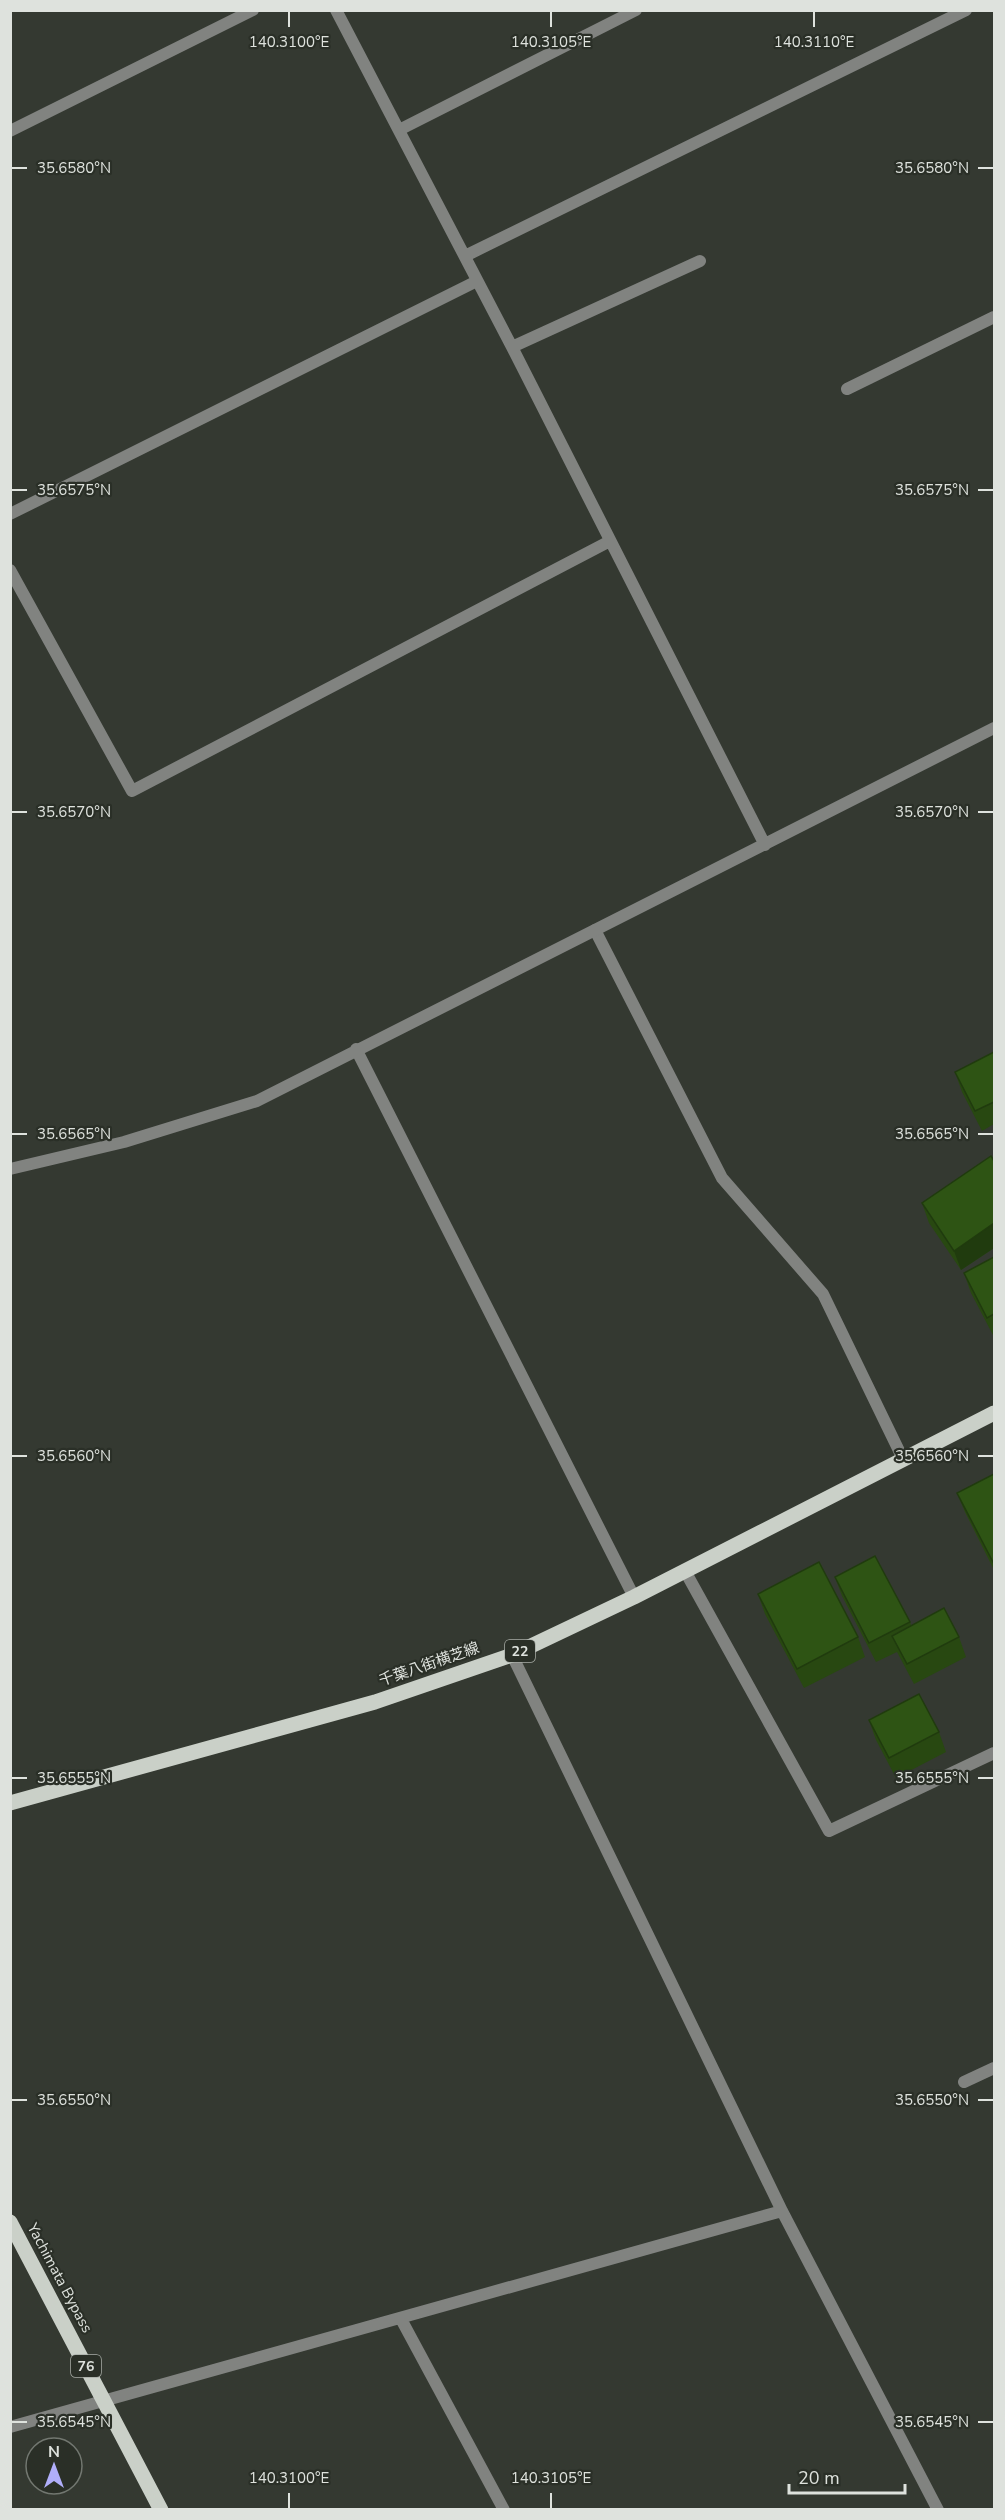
<svg xmlns="http://www.w3.org/2000/svg" width="1005" height="2520" viewBox="0 0 1005 2520" font-family="'Nunito Sans','Noto Sans JP',sans-serif">
<style>
.lines{fill:none;stroke-linecap:round;stroke-linejoin:round}
.service{stroke:#818380;stroke-width:12}
.minor{stroke:#818380;stroke-width:12}
.primary{stroke:#cad0c8;stroke-width:15}
.wall{fill:#284811}
.shaded-wall{fill:#203b0e}
.building{fill:#2e5414;stroke:#203b0e;stroke-width:1.5}
.ticks{fill:none;stroke:#dee2dd;stroke-width:2}
.labels{text-anchor:middle;stroke-width:4.5;stroke-linejoin:round;paint-order:stroke}
.shield{fill:#2a2f27;stroke:#a8aca6;stroke-width:1.5}
.shield-label{font-size:14px;font-weight:bold;fill:#dee2dd}
.street-label{font-size:15px;fill:#dee2dd;stroke:#2a2f27}
.ticks-label{font-size:15px;text-anchor:middle;fill:#dee2dd;stroke:#2a2f27;stroke-width:4.5;stroke-linejoin:round;paint-order:stroke}
</style>
<rect width="100%" height="100%" fill="#343931"/>
<g class="lines">
<path class="service" d="M595,930L722,1178L823,1294L903,1459
M685,1571L829,1831L994,1753
M964,2082L994,2068"/>
<path class="minor" d="M336,10L512,347L765,845
M399,130L636,10
M10,131L253,10
M465,256L966,10
M512,347L700,261
M847,389L994,317
M10,514L477,281
M10,570L132,791L610,541
M356,1049L634,1597
M10,1169L124,1142L257,1101L994,728
M512,1655L782,2211L938,2510
M401,2319L504,2510
M10,2427L782,2211"/>
<path class="primary" d="M10,1803L375,1702L512,1655L634,1597L994,1413
M10,2222L161,2510"/>
</g>
<path class="wall" d="M994,1052V1124L982,1131L962,1092L955,1072Z
M994,1161V1248L961,1270L929,1223L922,1203Z
M994,1257V1337L971,1293L964,1273Z
M994,1474V1570L965,1512L957,1493Z
M835,1577L910,1622L911,1625L959,1637L966,1657L914,1684L897,1652L876,1662L842,1596Z
M758,1594L858,1637L865,1657L804,1688L765,1614Z
M869,1720L939,1732L946,1752L896,1778L876,1740Z"/>
<path class="shaded-wall" d="M994,1223V1248L961,1270L954,1251Z"/>
<path class="building" d="M994,1052V1102L975,1111L955,1072Z
M991,1156L994,1161V1223L954,1251L922,1203Z
M994,1257V1314L987,1318L964,1273Z
M994,1474V1564L957,1493Z
M875,1556L910,1622L869,1643L835,1577Z
M819,1562L858,1637L797,1669L758,1594Z
M944,1608L959,1637L907,1664L892,1636Z
M919,1694L939,1732L889,1758L869,1720Z"/>
<path class="ticks" d="M289,12V27M551,12V27M814,12V27M12,168H27M978,168H993M12,490H27M978,490H993M12,812H27M978,812H993M12,1134H27M978,1134H993M12,1456H27M978,1456H993M12,1778H27M978,1778H993M12,2100H27M978,2100H993M12,2422H27M978,2422H993M289,2493V2508M551,2493V2508"/>
<g class="labels">
<g class="shield">
<rect x="505" y="1640" width="30" height="22" rx="4.5"/>
<rect x="71" y="2355" width="30" height="22" rx="4.5"/>
</g>
<g class="shield-label">
<text x="520" y="1656">22</text>
<text x="86" y="2371">76</text>
</g>
<g class="street-label">
<text transform="translate(429 1664) rotate(-19)" y="5">千葉八街横芝線</text>
<text transform="translate(60 2278) rotate(62)" y="5">Yachimata Bypass</text>
</g>
</g>
<g class="ticks-label">
<text x="289" y="47">140.3100°E</text>
<text x="551" y="47">140.3105°E</text>
<text x="814" y="47">140.3110°E</text>
<text x="74" y="173">35.6580°N</text>
<text x="932" y="173">35.6580°N</text>
<text x="74" y="495">35.6575°N</text>
<text x="932" y="495">35.6575°N</text>
<text x="74" y="817">35.6570°N</text>
<text x="932" y="817">35.6570°N</text>
<text x="74" y="1139">35.6565°N</text>
<text x="932" y="1139">35.6565°N</text>
<text x="74" y="1461">35.6560°N</text>
<text x="932" y="1461">35.6560°N</text>
<text x="74" y="1783">35.6555°N</text>
<text x="932" y="1783">35.6555°N</text>
<text x="74" y="2105">35.6550°N</text>
<text x="932" y="2105">35.6550°N</text>
<text x="74" y="2427">35.6545°N</text>
<text x="932" y="2427">35.6545°N</text>
<text x="289" y="2483">140.3100°E</text>
<text x="551" y="2483">140.3105°E</text>
</g>
<rect width="1005" height="2520" fill="none" stroke="#dee2dd" stroke-width="24"/>
<g transform="translate(54 2466)"><circle r="28" fill="#2a2f27" stroke="#727770" stroke-width="1.5"/>
<path d="M0-4.5L10 22L0 15L-10 22Z" fill="#b0aefa"/>
<text y="-9" font-size="16" font-weight="bold" text-anchor="middle" fill="#dee2dd">N</text>
</g>
<path d="M789 2484v9h116v-9" fill="none" stroke="#dee2dd" stroke-width="3"/>
<text x="798" y="2484" font-size="18" fill="#dee2dd" stroke="#2a2f27" stroke-width="4.5" paint-order="stroke">20 m</text>
</svg>
